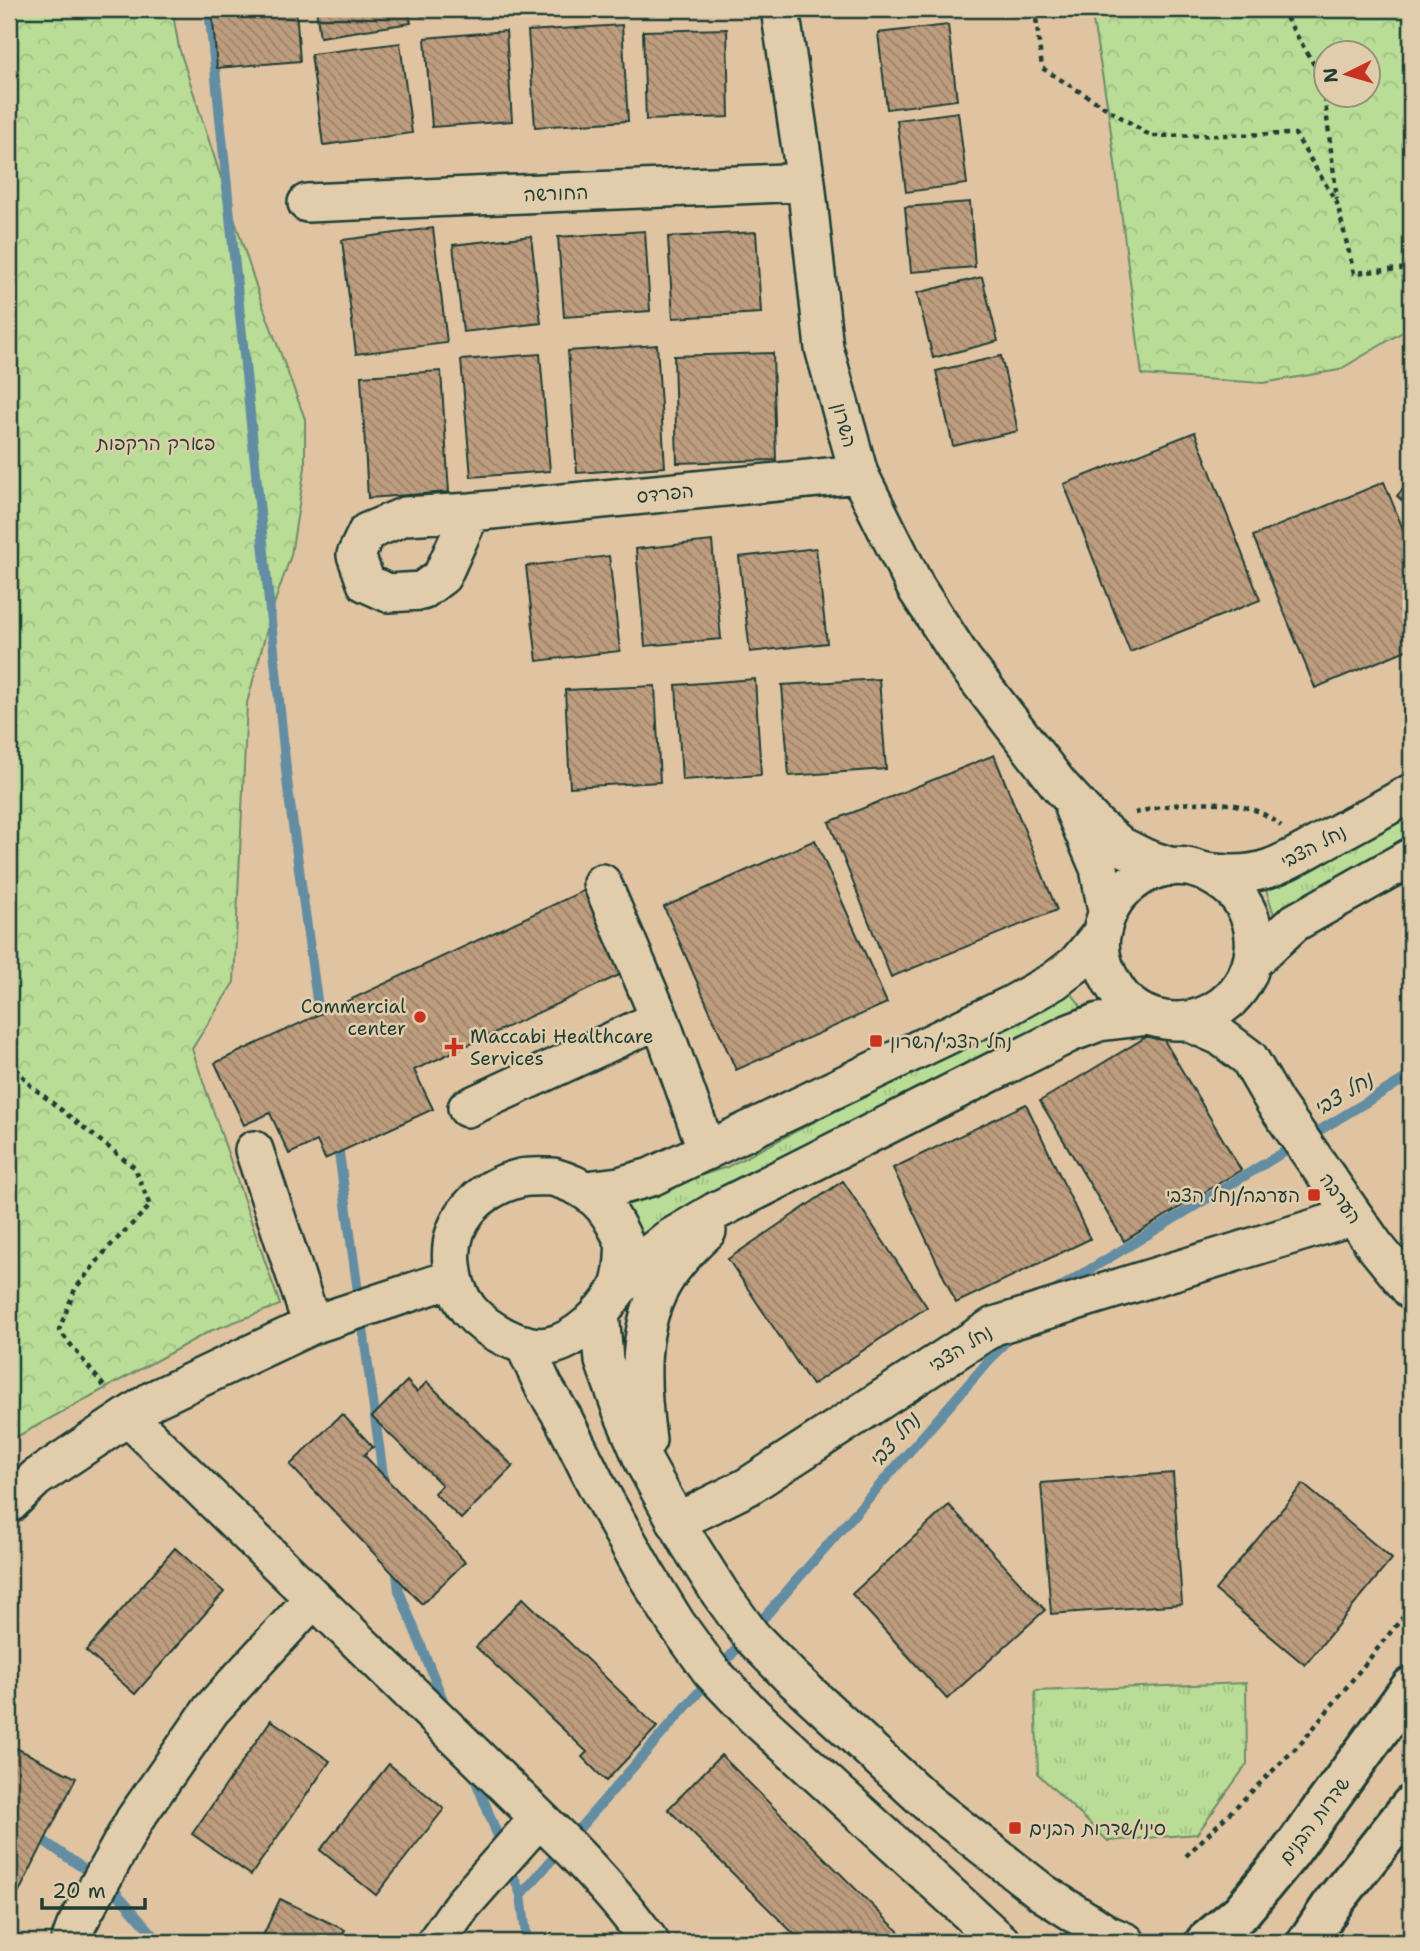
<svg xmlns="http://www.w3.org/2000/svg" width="1420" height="1951" viewBox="0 0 1420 1951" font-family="'Shantell Sans','Playpen Sans Hebrew',sans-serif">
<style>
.grass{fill:url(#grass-tufts);stroke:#6c8d66;stroke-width:2}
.forest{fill:url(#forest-crowns);stroke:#6c8d66;stroke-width:2;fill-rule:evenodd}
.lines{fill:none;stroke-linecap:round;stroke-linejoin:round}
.stream{stroke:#628da2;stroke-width:10}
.building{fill:url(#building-back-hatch);stroke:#1f3d34;stroke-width:2}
.minor-casing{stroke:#1f3d34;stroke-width:42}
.major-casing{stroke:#1f3d34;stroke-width:44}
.path{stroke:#1f3d34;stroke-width:4.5;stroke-dasharray:5 5;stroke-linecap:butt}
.minor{stroke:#e1cdab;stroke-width:37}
.major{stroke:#e1cdab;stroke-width:38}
.poi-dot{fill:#c8321e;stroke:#e1cdab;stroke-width:2.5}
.labels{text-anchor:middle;stroke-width:5;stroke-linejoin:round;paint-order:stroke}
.street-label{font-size:19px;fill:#1f3d34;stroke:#e1cdab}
.park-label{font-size:19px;fill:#274539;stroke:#e1cdab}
.poi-label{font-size:19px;fill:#1f3d34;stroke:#e1cdab;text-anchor:start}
.water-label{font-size:21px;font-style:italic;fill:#25443d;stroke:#e1cdab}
</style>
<defs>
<pattern id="grass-tufts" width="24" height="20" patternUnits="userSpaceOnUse" patternTransform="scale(1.75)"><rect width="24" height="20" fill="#b9dd97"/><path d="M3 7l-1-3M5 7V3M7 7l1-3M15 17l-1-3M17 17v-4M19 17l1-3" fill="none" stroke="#9fbf83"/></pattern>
<pattern id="forest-crowns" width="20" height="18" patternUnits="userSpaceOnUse" patternTransform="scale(1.75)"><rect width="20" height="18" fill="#b9dd97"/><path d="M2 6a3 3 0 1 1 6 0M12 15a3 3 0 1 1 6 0" fill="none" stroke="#9fbf83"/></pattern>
<pattern id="building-back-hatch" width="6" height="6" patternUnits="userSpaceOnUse" patternTransform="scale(1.75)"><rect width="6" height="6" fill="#be9d7f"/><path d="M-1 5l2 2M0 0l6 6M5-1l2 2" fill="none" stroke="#9a8169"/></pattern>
</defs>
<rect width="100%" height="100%" fill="#e0c4a2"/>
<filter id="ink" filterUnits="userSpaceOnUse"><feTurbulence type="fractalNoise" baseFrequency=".0143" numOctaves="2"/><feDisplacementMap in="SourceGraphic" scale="14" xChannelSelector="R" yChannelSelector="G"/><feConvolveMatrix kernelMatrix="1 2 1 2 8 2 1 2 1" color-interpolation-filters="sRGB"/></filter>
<g filter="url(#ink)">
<path class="grass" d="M1411,803V852L1275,918L1263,880Z
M1069,990L1083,1009L626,1253L604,1207L727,1167Z
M1246,1683L1247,1764L1197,1834L1108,1841L1038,1774L1035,1691Z"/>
<path class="forest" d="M9,9H172L179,48L260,298L305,419V467L291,555L273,607L247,703L234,982L192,1049L280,1305L210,1331L9,1441Z
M1091,9H1411V327L1339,370L1263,383L1142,375L1108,109ZM1326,52H1368V94H1326Z"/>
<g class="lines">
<path class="stream" d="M209,9L288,789L321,1029
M337,1138L385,1490
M1051,1293L1411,1075
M396,1565L399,1591L447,1710
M472,1771L521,1895
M34,1834L113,1889L160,1942
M527,1942L521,1895L1014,1332"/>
</g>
<path class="building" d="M212,9H296L300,61L217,68Z
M316,9H408L411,23L320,37Z
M420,9H505L421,16Z
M622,25L628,121L535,127L528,31Z
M948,25L957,100L887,109L878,33Z
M727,29L729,117L646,120L643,31Z
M506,31L512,121L432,127L425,38Z
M400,43L412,133L323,145L311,54Z
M958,112L967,184L906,192L897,120Z
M970,202L975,267L911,272L905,207Z
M433,228L447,343L356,354L342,240Z
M645,231L650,311L564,317L558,237Z
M756,232L761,313L673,318L668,237Z
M531,236L541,323L463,332L453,245Z
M982,277L998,341L933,358L917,293Z
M657,345L665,467L577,473L568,351Z
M773,353L776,460L677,463L674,356Z
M540,354L550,471L471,477L461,360Z
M1001,356L1018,431L953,446L936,371Z
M441,371L449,492L368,498L361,376Z
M1195,432L1260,600L1130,652L1064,484Z
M1411,480V509L1397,496Z
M1384,482L1411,549V648L1315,688L1253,536Z
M712,541L721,639L645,646L636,549Z
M816,548L827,643L750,652L739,557Z
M609,556L620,651L537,661L526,566Z
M755,679L761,775L682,780L676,685Z
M879,679L886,769L789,776L782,685Z
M655,686L660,782L570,787L565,690Z
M994,755L1057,910L891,977L829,822Z
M815,840L887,1003L736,1070L664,907Z
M587,889L626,972L414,1070L433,1109L325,1159L317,1141L289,1154L270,1113L244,1125L215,1063Z
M1158,1030L1241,1170L1124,1241L1040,1101Z
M1026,1104L1090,1239L956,1303L893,1168Z
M843,1181L927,1307L812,1385L728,1259Z
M407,1381L417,1392L427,1382L513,1466L461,1519L434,1493L442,1485L372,1417Z
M342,1414L373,1447L364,1455L465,1562L422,1604L290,1465Z
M1173,1473L1182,1604L1051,1614L1041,1483Z
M1303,1484L1392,1559L1305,1665L1215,1590Z
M949,1505L1045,1610L947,1699L852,1594Z
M175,1548L224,1592L135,1694L86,1651Z
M523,1598L657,1727L606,1781L582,1757L587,1752L476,1647Z
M271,1720L330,1761L251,1875L192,1834Z
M16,1748L76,1778L12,1906L9,1905V1763Z
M721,1755L909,1942H802L668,1809Z
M389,1764L444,1809L376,1895L320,1850Z
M280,1899L345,1930L339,1942H260Z"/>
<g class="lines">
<defs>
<path id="minor" d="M780,9L806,182L824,348L859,474L916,588L963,660L1059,785L1095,824L1121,846L1145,858L1172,867
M307,203L806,182
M471,512L442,576L422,591L388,593L366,583L356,555L367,532L405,516L471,512L859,474
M1074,810L1099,868L1107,911
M1207,873C1220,880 1232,887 1240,899C1282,959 1225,1037 1155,1018C1138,1013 1123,1002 1114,986C1104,970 1097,950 1102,931C1106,913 1114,897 1128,886C1144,872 1165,864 1187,867C1194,868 1200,871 1207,872C1227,875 1251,875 1270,868C1290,861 1309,849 1327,839C1355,824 1383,809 1411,793
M602,883L660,1019L707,1151
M1253,961L1294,923L1411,857
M1186,1021L1220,1036L1249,1058L1275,1103L1375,1246L1411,1290
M467,1108L660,1019
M254,1150L312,1325
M553,1177C581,1185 601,1197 615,1224C618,1230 622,1236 624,1243C625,1248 624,1254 624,1259C623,1268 622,1282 617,1290C604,1313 576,1341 549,1346C522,1351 485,1329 469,1310C458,1296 454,1283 452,1265C447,1220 479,1188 521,1178C531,1176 543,1177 553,1177Z
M586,1190L619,1186L651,1177L1011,1005L1054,981L1076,964L1101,934
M619,1288L641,1261L667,1240L716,1211L1070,1033L1099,1022L1149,1016
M600,1312L604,1361L622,1411L644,1462L689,1544L720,1593L752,1637L791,1677L928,1803L1043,1893L1107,1934L1126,1942
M524,1344L544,1387L562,1416L598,1488L644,1571L676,1623L711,1671L754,1716L1001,1942
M128,1417L570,1848C599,1878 626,1908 650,1942
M647,1440C640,1386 635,1324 667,1276C678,1259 692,1245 707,1231
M9,1504L36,1478L153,1400L312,1325L454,1278
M676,1522L747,1487L994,1326L1354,1216
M70,1942L75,1928L135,1819L211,1710L314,1598
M436,1942L463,1904L539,1818"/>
<path id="major" d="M1205,1942L1241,1912L1289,1854L1411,1687
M1307,1942L1333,1903L1411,1805"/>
</defs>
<use href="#minor" class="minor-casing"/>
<use href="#major" class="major-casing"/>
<path class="path" d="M1035,9L1042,68L1151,136L1295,134L1337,203L1354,273L1411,268
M1281,9L1322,78L1337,199
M1135,813C1179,801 1245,793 1281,826
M9,1060L31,1086L135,1168L150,1206L108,1248L75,1289L59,1330L107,1390
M1186,1856L1303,1741L1411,1607"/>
<use href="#minor" class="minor"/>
<use href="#major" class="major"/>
</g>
</g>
<g class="poi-dot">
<circle cx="420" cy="1017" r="7"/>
<rect x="869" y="1034" width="14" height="14" rx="3.5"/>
<path d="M450.5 1036.5h7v7h7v7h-7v7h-7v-7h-7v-7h7z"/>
<rect x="1307" y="1188" width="14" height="14" rx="3.5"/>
<rect x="1008" y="1821" width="14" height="14" rx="3.5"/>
</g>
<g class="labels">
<g class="street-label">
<text transform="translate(556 193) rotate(-2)" y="7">החורשה</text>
<text transform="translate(845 425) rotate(75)" y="7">השרון</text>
<text transform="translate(665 493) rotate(-6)" y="7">הפרדס</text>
<text transform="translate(1313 846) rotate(-28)" y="7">נחל הצבי</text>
<text transform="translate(1341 1198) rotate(55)" y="7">הערבה</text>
<text transform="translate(960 1348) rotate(-32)" y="7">נחל הצבי</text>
<text transform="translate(1314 1820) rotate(-53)" y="7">שדרות הבנים</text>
</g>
<g class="park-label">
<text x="156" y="450">פארק הרקפות</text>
</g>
<g class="poi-label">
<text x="406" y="1013" text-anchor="end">Commercial<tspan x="406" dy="22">center</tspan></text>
<text x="470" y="1043">Maccabi Healthcare<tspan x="470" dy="22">Services</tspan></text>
<text x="890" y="1048">נחל הצבי/השרון</text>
<text x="1300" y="1202" text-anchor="end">הערבה/נחל הצבי</text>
<text x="1029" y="1835">סיני/שדרות הבנים</text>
</g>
<g class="water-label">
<text transform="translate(1343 1094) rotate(-31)" y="7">נחל צבי</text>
<text transform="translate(894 1440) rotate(-49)" y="7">נחל צבי</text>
</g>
</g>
<rect width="1420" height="1951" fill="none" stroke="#e1cdab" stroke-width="35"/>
<rect x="18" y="18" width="1385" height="1916" fill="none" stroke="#1f3d34" stroke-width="2.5" filter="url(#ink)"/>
<g transform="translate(1347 74) rotate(265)"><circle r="33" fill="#e1cdab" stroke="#93937b" stroke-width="2"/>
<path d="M0-5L12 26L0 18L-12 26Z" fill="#c8321e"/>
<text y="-10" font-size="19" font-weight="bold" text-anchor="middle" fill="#1f3d34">N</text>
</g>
<path d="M42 1898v10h103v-10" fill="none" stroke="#1f3d34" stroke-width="3.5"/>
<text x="52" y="1898" font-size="21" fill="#1f3d34" stroke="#e1cdab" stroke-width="5" paint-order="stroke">20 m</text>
</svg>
